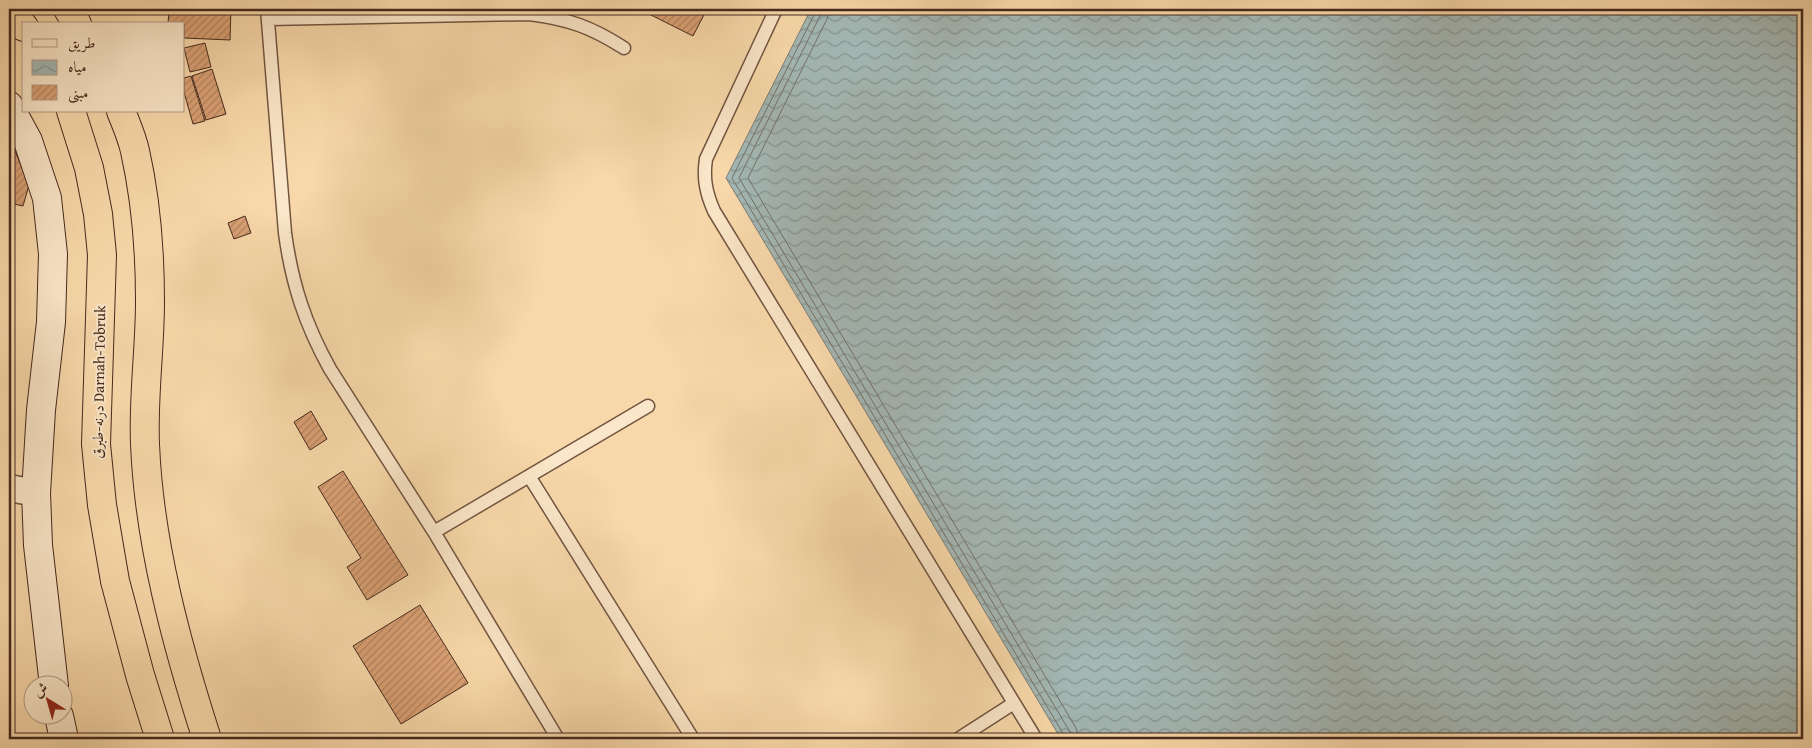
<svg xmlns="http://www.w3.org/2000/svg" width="1812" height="748" viewBox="0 0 1812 748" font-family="'Gentium Book Plus',Amiri,serif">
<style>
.water{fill:url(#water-waves);stroke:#7d7e78}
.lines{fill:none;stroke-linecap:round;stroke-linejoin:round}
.shore{stroke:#747068;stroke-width:1}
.building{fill:url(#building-hatch);stroke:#45291d}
.lane-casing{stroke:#725540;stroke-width:15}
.street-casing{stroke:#725540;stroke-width:29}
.secondary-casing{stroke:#45291d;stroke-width:30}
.highway-casing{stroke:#45291d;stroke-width:30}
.lane{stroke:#fae6c8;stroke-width:12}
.street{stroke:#fae6c8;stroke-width:26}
.secondary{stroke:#fae6c8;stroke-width:28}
.highway{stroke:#f8d8aa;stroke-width:28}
.labels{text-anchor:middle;stroke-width:4;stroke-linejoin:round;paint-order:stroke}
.street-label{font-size:15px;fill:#45291d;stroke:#fae6c8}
</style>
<defs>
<pattern id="water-waves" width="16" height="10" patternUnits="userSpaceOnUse" patternTransform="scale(1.25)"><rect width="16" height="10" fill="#a3b7b4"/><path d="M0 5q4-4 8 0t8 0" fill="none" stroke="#879592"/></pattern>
<pattern id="building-hatch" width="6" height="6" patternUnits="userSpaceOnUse" patternTransform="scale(1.25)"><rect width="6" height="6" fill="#daa175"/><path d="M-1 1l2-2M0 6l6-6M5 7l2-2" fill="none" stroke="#b3835f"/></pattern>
</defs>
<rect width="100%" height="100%" fill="#f8d8aa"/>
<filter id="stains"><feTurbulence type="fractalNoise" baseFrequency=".004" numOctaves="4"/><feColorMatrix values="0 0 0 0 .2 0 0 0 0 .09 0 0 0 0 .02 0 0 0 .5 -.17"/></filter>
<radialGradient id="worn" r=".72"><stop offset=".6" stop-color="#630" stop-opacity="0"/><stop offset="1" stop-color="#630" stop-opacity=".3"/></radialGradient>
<path class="water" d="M811,9H1803V739H1061L726,178Z"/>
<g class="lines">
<path class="shore" d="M815,9V13L732,178L1064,735L1065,739
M822,9L820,16L739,178L1070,732L1071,739
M829,9L827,19L748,178L1076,728L1079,739"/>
</g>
<path class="building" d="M169,9H231L230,40L184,38V24H168Z
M639,9H707L693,36Z
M205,43L211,67L190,72L184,48Z
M212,69L226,114L206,120L192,76Z
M191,76L205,121L193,124L184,92V78Z
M9,136L29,185L23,206L9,203Z
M245,216L251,233L234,239L228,223Z
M311,411L327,439L310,450L294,422Z
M343,471L408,575L367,600L347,567L361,558L318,487Z
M420,605L468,683L401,724L353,646Z"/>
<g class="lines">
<defs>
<path id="lane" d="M267,9L285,233C292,284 305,324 330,369L434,532L558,739
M776,9L706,159C703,178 706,193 714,211L1036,739
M268,19L529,14C569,19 591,27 624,48
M529,476L693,739
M434,532L648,406
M958,739L1014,703"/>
<path id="street" d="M9,488L36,493"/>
<path id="secondary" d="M9,106L28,141L47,198L53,254L51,322L41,410L36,493L38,545L54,686
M59,716L64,739"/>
<path id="highway" d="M68,9L77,24
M9,10L24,27
M71,111L89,168L98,214L102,255L96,444L102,505L115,581L140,675L160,739
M121,111C126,124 132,137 135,151C146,200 150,250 150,301C150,349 143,396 145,444C149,543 177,646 207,739"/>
</defs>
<use href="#lane" class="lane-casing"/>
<use href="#street" class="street-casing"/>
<use href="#secondary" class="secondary-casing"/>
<use href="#highway" class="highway-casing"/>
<use href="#lane" class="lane"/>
<use href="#street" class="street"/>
<use href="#secondary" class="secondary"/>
<use href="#highway" class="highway"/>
</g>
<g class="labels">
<g class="street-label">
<text transform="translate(99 382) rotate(-89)" y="5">درنه-طبرق Darnah-Tobruk</text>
</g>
</g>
<rect width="1812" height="748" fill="none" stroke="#f8d8aa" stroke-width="30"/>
<rect x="10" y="10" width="1792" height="728" fill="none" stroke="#45291d" stroke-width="2.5"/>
<rect x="15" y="15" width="1782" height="718" fill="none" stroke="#45291d"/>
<rect x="22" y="22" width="162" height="90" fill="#fae6c8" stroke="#b29a84"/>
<rect x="32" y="39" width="25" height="8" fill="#fae6c8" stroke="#b29a84"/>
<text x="68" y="48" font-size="15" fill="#45291d">طريق</text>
<rect x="32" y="60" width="25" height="15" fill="url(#water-waves)" stroke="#b29a84"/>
<text x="68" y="72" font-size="15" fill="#45291d">مياه</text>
<rect x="32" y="85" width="25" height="15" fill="url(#building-hatch)" stroke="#b29a84"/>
<text x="68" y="98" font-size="15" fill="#45291d">مبنى</text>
<g transform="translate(48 700) rotate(323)"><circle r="24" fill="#fae6c8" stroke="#b29a84"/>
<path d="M0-4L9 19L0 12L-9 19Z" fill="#8f2418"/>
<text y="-8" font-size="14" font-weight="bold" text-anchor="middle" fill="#45291d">ش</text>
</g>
<rect width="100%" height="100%" filter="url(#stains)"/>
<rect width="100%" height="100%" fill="url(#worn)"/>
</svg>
